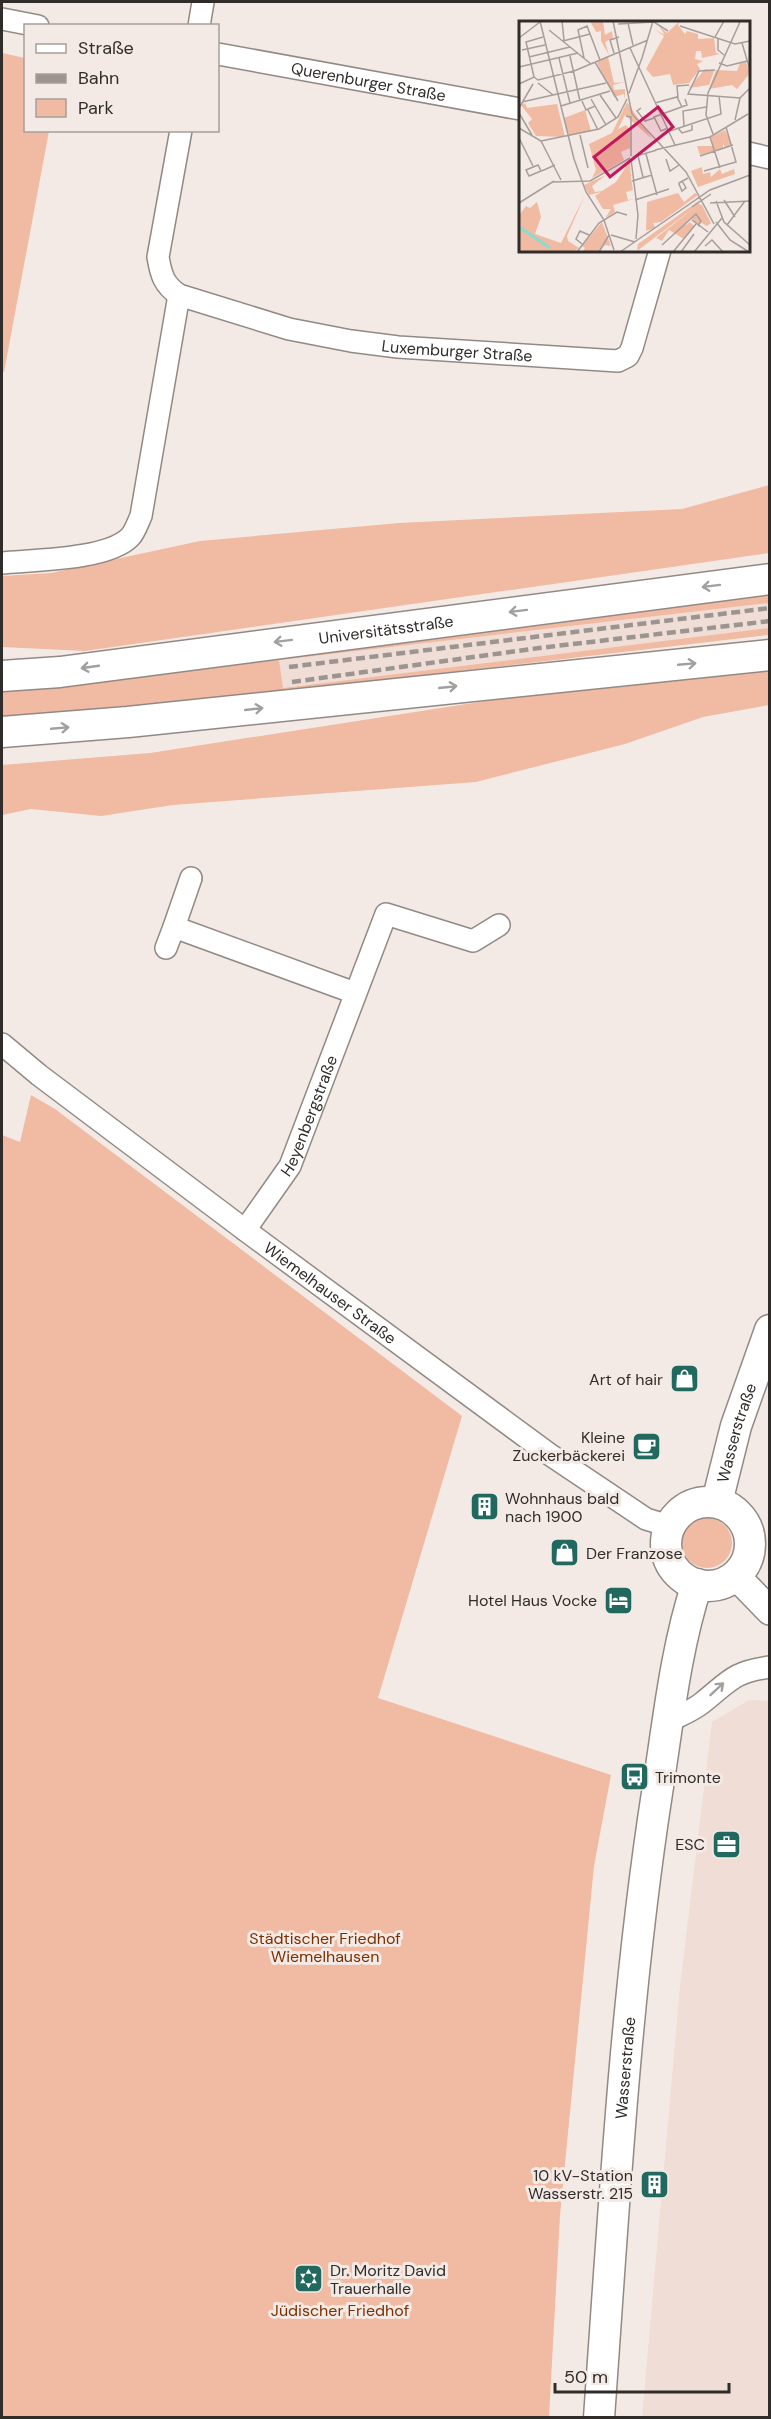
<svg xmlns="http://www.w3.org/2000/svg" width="771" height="2419" viewBox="0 0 771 2419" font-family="'DM Sans',sans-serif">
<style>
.built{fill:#efddd6}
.green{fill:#f1baa2}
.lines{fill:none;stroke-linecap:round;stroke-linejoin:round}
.minor-casing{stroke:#928985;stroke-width:24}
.tertiary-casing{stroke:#928985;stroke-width:30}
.secondary-casing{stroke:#928985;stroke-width:33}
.minor{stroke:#fff;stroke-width:21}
.tertiary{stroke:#fff;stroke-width:27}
.secondary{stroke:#fff;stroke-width:30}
.rail{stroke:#9b9490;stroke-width:4.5;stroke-dasharray:9 4.5;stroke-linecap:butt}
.oneway{stroke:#a2a09f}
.labels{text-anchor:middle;stroke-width:6;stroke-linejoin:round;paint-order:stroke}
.street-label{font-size:16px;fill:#302c2a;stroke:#f4eae5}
.poi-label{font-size:16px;fill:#302c2a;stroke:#f4eae5;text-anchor:end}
.park-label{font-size:16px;fill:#793003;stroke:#f4eae5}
.inset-river{fill:none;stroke:#89dcce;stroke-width:3}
.inset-road{fill:none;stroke:#a69e9a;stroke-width:1.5}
.view{fill:#c2185b;fill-opacity:0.15;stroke:#c2185b;stroke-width:3}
.inset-edge{fill:none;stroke:#302c2a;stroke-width:3}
</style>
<rect width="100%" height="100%" fill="#f4eae5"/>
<path class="built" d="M769,603V628L282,688L279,660Z
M749,1700L770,1701L769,2417H642L680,1986L712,1722Z"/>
<path class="green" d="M2,53L25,58L26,130L49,131L4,372L2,371Z
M769,485V553L85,651L2,647V576L51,573L200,541L399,523L682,509Z
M769,592V603L279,660L283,688L769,628V635L220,699L2,719V689Z
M769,666V705L703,717L625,744L476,782L173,805L101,816L31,809L2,815V765L150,753L602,683Z
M31,1095L55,1109L462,1416L378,1698L611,1775L594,1866L560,2215L549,2417H2V1135L20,1142Z
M682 1543a25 25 0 1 1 50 0a25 25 0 1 1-50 0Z"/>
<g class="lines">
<defs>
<g id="minor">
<path d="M2,19L38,26"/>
<path d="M199,26L203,2"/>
<path id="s1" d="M218,54L520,109"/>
<path id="s2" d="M181,130L158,257C161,275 164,285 179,295L289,329L351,341L398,347L618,361L628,356L632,348L660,250"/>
<path d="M748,153L770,158"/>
<path d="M2,563C32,560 108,560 130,537C135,532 138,522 141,516L179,295"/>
<path d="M174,927L191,878"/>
<path d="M166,948L174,927L355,993"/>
<path id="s3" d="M2,1044L39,1075L245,1230L549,1454L646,1519L669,1526"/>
<path id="s4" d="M245,1230L290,1166L386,914L473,941L499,925"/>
<path d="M669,1721C679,1716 692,1711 702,1703C729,1682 732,1672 770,1667"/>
</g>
<path id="tertiary" d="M735,1575L770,1611"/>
<g id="secondary">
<path id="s5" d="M2,676L60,672L770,579"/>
<path d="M2,732L128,722L770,655"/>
<path id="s6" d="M717,1502L736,1426L770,1330"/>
<circle cx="708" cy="1544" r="42"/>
<path id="s7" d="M599,2418C614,2209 625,2000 657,1793C668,1724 675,1651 697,1584"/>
</g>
</defs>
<use href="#minor" class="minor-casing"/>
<use href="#tertiary" class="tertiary-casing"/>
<use href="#secondary" class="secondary-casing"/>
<use href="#minor" class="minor"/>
<use href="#tertiary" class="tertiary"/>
<use href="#secondary" class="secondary"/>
<path class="rail" d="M289,667L770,608
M292,682L539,648L770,621"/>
</g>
<defs><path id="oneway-shaft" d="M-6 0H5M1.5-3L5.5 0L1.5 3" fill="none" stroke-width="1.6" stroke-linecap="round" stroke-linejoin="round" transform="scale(1.5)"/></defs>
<g class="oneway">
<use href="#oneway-shaft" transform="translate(711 586) rotate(173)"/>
<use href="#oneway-shaft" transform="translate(518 611) rotate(173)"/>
<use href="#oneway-shaft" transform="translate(283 641) rotate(173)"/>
<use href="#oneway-shaft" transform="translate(687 664) rotate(-5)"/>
<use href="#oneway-shaft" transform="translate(90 667) rotate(172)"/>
<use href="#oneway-shaft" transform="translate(448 687) rotate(-6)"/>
<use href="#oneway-shaft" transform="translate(254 709) rotate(-6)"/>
<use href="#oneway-shaft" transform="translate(60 728) rotate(-5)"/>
<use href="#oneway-shaft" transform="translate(717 1689) rotate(-43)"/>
</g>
<defs>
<symbol id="shop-square" viewBox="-11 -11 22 22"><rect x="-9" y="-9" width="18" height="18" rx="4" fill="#21695f" stroke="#f4eae5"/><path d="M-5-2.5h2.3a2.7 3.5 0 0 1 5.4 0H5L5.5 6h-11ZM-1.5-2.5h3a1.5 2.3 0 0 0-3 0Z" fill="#fff"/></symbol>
<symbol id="cafe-square" viewBox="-11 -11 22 22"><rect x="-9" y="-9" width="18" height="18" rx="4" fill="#21695f" stroke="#f4eae5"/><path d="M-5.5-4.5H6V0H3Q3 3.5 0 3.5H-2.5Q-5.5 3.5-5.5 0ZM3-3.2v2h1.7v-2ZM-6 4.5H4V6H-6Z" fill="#fff"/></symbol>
<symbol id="building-square" viewBox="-11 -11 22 22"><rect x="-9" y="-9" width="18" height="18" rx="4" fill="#21695f" stroke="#f4eae5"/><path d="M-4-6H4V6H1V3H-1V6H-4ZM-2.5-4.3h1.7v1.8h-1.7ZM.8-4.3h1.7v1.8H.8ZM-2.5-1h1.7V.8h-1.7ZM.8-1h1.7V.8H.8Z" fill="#fff"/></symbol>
<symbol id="hotel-square" viewBox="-11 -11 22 22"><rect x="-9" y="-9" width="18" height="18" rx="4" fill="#21695f" stroke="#f4eae5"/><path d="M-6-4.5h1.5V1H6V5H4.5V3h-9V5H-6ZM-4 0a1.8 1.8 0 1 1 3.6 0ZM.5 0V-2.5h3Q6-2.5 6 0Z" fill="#fff"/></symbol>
<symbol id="bus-square" viewBox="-11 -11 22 22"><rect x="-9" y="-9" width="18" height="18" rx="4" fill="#21695f" stroke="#f4eae5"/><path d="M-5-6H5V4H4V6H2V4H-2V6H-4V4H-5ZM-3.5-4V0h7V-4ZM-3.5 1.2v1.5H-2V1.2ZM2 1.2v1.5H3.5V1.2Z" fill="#fff"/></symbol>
<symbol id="office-square" viewBox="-11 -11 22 22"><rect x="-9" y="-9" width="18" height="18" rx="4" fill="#21695f" stroke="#f4eae5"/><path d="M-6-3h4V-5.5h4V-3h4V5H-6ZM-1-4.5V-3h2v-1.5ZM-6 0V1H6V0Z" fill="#fff"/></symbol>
<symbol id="synagogue-square" viewBox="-11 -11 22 22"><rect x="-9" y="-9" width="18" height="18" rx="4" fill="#21695f" stroke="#f4eae5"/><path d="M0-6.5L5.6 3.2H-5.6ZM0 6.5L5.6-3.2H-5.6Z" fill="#fff"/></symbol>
</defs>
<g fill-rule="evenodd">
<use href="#shop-square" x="668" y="1362" width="33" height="33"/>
<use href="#cafe-square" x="630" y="1430" width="33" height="33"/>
<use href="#building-square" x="468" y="1490" width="33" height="33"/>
<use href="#shop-square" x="548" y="1536" width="33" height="33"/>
<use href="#hotel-square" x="602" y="1584" width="33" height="33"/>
<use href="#bus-square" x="618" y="1760" width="33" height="33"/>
<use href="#office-square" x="710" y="1828" width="33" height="33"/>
<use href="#building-square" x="638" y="2168" width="33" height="33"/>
<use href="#synagogue-square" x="292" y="2262" width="33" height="33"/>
</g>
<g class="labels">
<g class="street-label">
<text dy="6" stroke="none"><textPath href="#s1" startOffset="153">Querenburger Straße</textPath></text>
<text dy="6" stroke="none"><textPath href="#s2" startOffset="459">Luxemburger Straße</textPath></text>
<text dy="6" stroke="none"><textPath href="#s5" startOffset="387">Universitätsstraße</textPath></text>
<text dy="6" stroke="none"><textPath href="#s4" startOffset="132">Heyenbergstraße</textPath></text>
<text dy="6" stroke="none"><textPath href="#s3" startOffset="412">Wiemelhauser Straße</textPath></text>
<text dy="6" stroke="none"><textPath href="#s6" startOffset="72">Wasserstraße</textPath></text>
<text dy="6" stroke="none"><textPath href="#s7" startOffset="351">Wasserstraße</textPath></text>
</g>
<g class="poi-label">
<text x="663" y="1385">Art of hair</text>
<text x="625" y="1443">Kleine<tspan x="625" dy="18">Zuckerbäckerei</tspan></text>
<text x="505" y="1504" text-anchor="start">Wohnhaus bald<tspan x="505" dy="18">nach 1900</tspan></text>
<text x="586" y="1559" text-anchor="start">Der Franzose</text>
<text x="597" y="1606">Hotel Haus Vocke</text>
<text x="655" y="1783" text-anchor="start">Trimonte</text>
<text x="705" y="1850">ESC</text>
<text x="633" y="2181">10 kV-Station<tspan x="633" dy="18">Wasserstr. 215</tspan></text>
<text x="330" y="2276" text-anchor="start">Dr. Moritz David<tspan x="330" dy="18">Trauerhalle</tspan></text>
</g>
<g class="park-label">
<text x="325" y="1944">Städtischer Friedhof<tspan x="325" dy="18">Wiemelhausen</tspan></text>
<text x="340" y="2316">Jüdischer Friedhof</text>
</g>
</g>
<g transform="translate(519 21)">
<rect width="231" height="231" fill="#f4eae5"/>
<path d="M71,0H84L86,14L93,10L94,17L86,21L90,34L82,20V10L77,11ZM161,0L159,4L166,13L168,10L179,13V18L195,17L197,32L201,33L183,37L182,30H177L176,38L184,40L178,43L181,48L170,62L154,64L151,53L134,56L127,48L145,15L135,8L146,14L140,5L148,12ZM89,36L95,62L106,61L94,64L95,69L106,68V79L105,73L95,76L78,41ZM227,41L231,52L218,68L213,64L190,68L197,49L218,50L221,42ZM186,48L195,50L190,64L170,67ZM108,81L134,119L106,94L99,108L107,104L111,109V127L102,131L105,139L73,157L77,149L70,123L93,112ZM6,82L8,87L38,83L46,116L17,115L9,102L13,98L2,84ZM66,89L72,110L50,115L45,97ZM206,109L213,124L206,126L204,122V127L181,134L178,125H194L192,116ZM110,141L111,143L112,156L114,169L107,171L109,179L115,178L94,184L96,191L88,196H87L92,188H84L76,175L82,171L70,174L65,164L87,154L73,165L76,171L83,170L97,161ZM183,146L184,153L191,151L192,156L201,148L203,153L215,148L216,153L179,166L172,150ZM159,172L165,181L176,172L179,174L142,201L134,202L136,207L127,210L128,181ZM66,174L48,215L49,220L60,227L54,231H0V194L7,185L11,187L18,181L19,184L22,196L16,213L42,222ZM181,179L179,183L183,184L192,202L188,205L181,201L179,204L172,197L166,205L171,201L175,205L165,218L150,209L143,220L137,217L180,183L118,230L119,223ZM83,201L92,225L86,224L79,231H63L66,227L63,225Z" fill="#f1baa2"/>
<path class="inset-river" d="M0,206L31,227"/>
<path class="inset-road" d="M21,0L55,138L67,171L85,199L95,229M43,0L45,19M94,0L113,93L167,151L195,203M109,2L114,24M99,3L135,1L149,10M161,5L216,23L231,20M30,9L72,43M196,16L205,0M0,17L21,1M199,17V29L205,34M44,20L71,13M223,22L231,49M111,27L156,124M3,29L26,24M95,32L91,19L100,16M51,35L61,80M10,36L51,26M40,37L51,82M65,37L59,9L68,5L81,39M123,37L134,0M76,41L99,80M200,42L208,45L228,40M0,46L59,32M196,49L180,50L169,73L221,77M15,56L7,21L24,16M19,62L34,74M0,63L15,56L19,59L55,50L129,19M110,72L123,37M81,74L97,97M159,77L158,65L170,64M72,78L87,104M63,80L67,89L76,85M3,81L87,62M136,82L158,76L163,86M42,85L91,70M0,87L14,63M122,87L118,90L126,100L135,97M69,89L79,109M0,92L13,114M107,95L112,96V135M216,99L221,77L231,67M165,105L164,90L187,86M0,107L22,120L42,159M149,107L142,110L135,96L168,84L166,78M159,107L163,112L173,109V104M151,110L202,93L200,75M194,113L187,94L189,72L221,1M61,114L69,147M191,116L201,147M0,117L14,145M22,120L80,108L99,96L108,78M136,129L191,116L229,93M127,133L138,174M119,135L124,156M181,135L214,124M114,136L138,129M112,138L119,194L117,218M147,138L151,150L160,144M22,150L19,144L7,149L10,155L22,150L25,149L36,144M185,150L217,141L207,106M113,160L133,154M163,160L167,167L163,170L160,163V162L169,157M34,161L71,160L111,137M116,179L150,168M205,179L216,196M197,180L205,201L231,224M0,182L35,160M191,182L231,180M173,186L192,173M173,199L189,211M197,201L211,219L230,231M208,204L226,180M92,214L116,221M63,223L57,218L61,210L70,214M143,224L177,193L182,200L179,205M186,225L193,219L204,231M58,231L80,202L98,191L108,194M80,231L90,214M101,231L191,169L231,154M154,231L177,203M162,231L175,213M175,231L203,197"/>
<path class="view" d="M139,86L154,106L91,156L75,136Z"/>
<rect width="231" height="231" class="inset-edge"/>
</g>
<rect width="771" height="2419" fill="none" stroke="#302c2a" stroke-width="6"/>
<rect x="24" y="24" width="195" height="108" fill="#f4eae5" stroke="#a69e9a" stroke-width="1.5"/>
<rect x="36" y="44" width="30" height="9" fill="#ffffff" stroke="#a69e9a" stroke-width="1.5"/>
<text x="78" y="54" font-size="18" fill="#302c2a">Straße</text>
<rect x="36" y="74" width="30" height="9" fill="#9b9490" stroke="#a69e9a" stroke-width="1.5"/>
<text x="78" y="84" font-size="18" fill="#302c2a">Bahn</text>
<rect x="36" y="99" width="30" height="18" fill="#f1baa2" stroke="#a69e9a" stroke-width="1.5"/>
<text x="78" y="114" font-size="18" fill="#302c2a">Park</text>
<path d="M555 2383v9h174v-9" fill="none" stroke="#302c2a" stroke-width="3"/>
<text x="564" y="2383" font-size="18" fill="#302c2a" stroke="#f4eae5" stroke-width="4.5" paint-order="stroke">50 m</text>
</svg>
